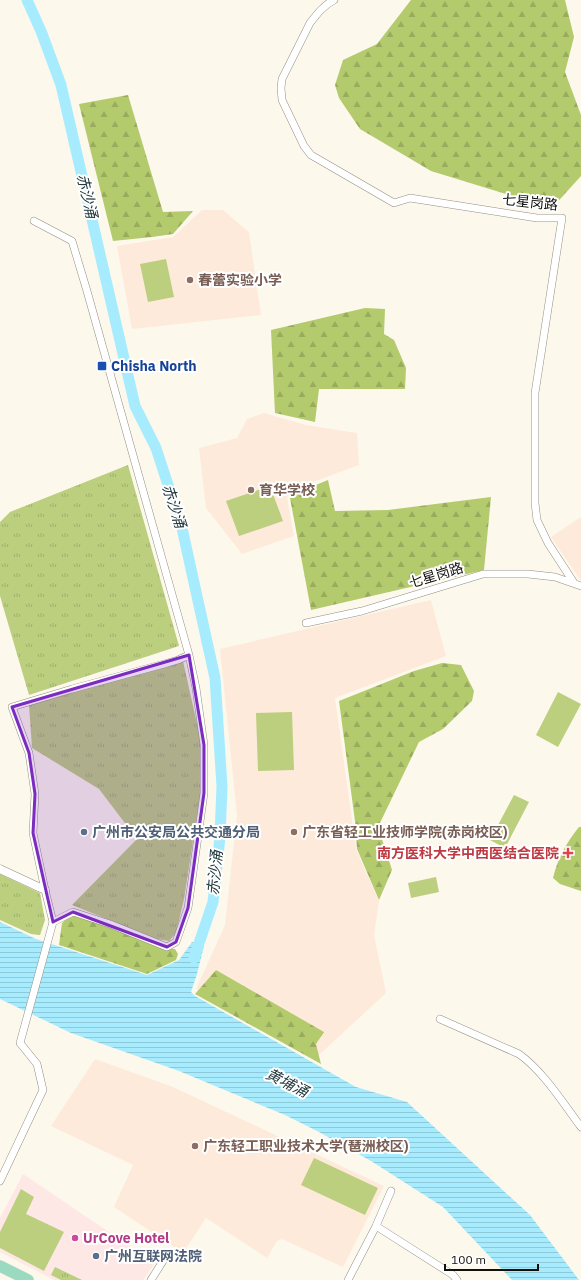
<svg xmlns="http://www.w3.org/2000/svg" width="581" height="1280" viewBox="0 0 581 1280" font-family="'IBM Plex Sans','Noto Sans SC',sans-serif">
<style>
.commercial{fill:#fee8e6}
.education{fill:#feeadb}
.grass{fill:url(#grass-tufts)}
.forest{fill:url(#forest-firs)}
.park{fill:#bbcf7f}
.water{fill:url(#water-rules)}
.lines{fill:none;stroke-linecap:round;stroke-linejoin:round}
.river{stroke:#a7ecfe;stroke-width:11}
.minor-casing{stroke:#938e83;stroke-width:8}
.tertiary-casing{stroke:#938e83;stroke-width:9}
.primary-casing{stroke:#d9d9d8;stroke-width:12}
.minor{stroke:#fff;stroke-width:7}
.tertiary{stroke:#fff;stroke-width:8}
.primary{stroke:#9adac1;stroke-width:11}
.marked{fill:#7b2cbf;fill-opacity:0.2;stroke:#7b2cbf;stroke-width:3;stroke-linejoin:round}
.education-dot{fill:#8d6e63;stroke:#fff;stroke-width:1.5}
.transit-dot{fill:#1a4fb4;stroke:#fff;stroke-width:1.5}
.service-dot{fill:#5c6f8a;stroke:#fff;stroke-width:1.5}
.health-dot{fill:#e0444e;stroke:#fff;stroke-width:1.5}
.hotel-dot{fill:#d1479c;stroke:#fff;stroke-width:1.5}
.labels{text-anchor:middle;stroke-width:4;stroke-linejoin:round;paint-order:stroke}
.street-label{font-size:14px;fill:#12100d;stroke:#fff}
.education-label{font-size:14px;font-weight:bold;fill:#785e54;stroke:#fff;text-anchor:start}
.transit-label{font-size:14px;font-weight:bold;fill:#164399;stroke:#fff;text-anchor:start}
.service-label{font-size:14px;font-weight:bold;fill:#4e5e75;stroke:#fff;text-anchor:start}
.health-label{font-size:14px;font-weight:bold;fill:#be3a42;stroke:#fff;text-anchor:end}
.hotel-label{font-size:14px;font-weight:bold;fill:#b23c85;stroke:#fff;text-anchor:start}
.water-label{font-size:15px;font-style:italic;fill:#233a3f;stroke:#fff}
</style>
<defs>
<pattern id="grass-tufts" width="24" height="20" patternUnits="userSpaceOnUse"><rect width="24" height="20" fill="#bbcf7f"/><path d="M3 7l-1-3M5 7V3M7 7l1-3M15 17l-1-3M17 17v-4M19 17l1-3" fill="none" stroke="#a0b16d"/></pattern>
<pattern id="forest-firs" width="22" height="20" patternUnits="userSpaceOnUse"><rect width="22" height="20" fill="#b3ca6d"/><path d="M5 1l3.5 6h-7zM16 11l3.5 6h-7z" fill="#99ac5d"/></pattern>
<pattern id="water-rules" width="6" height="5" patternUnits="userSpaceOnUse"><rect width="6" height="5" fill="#a7ecfe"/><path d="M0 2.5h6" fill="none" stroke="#8fc9d8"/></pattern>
</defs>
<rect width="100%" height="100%" fill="#fdf8ec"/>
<path class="commercial" d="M23,1174L155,1263L143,1280H54L0,1252V1218Z"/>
<path class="education" d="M202,210H223L249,232L261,315L132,329L117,246L173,237Z
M264,413L306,425L357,433L359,465L310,483L287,497L294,536L242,554L206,508L199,448L237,438L247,419Z
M581,517V581L551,537Z
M431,600L446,656L335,698L356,849L379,901L374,935L386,993L318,1056L196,989L225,925L237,815L220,649Z
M95,1059L173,1087L384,1186L343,1267L282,1239L277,1241L267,1258L206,1218L183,1253L114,1207L133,1165L51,1126Z"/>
<path class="grass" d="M128,465L179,646L29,695L0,596V522L10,512Z
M183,661L201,742V790L184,899L176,933L169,941L157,939L72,905L137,839L99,789L32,748L29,705Z
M0,874L40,893L45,920L40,935L31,934L0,920Z
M55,1267L82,1280H61L51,1275Z"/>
<path class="forest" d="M411,0H565L574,37L565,72L581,115V176L552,208L431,171L360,129L339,98L335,85L343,60L377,44Z
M128,95L163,212L193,211L173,234L152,237L113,241L79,104Z
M365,308L385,309L384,334L394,340L406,368L405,389H319L315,422L275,413L271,330Z
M328,480L335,511L388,510L491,497L484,570L311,610L290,498L301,491Z
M442,663L461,665L474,691L472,701L443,729L419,742L378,827L392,870L379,900L357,849L355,821L339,701L414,671Z
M579,827H581V891L560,884L553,878C558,858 566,843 579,827Z
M73,913L164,948L175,949L178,954L176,960L147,974L59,945L62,923Z
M216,970L324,1032L316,1044L321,1064L195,994Z"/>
<path class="park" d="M166,259L174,297L148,302L140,264Z
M270,486L283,521L239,536L226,501Z
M558,692L581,704L558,747L536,735Z
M292,712L294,770L258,771L256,713Z
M514,795L529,802L505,848L490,840Z
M436,877L439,892L411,898L408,883Z
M314,1158L378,1188L365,1215L301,1185Z
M21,1189L34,1197L26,1214L64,1232L44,1271L0,1248V1232Z"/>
<path class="water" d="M0,922L36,939L147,975L179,960L192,942L204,946L197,974L191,992L195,996L356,1087L407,1102L530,1215L579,1280H512L443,1207L371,1161L319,1132L285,1115L179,1071L71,1033L0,999Z"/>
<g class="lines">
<path class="river" d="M27,0L41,31L61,85L135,406L156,448L182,528L215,678L222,786L220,837L213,902L194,958"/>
<defs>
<path id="minor" d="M334,0C324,5 317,14 310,23L282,79L281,88L282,100L304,146L311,155L394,203L410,198L537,218H562L535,393V503L537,520L548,543L574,583
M34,221L72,241L87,291L189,655L196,688L204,745V793L188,908L176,942L167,947L110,924L73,912L53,922
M306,623L362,611L483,574H528L555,577L581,586
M440,1019L519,1054C543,1071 563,1103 581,1127
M0,1181L43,1090L37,1064L20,1043L53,922L45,890L33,833L35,794L29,753L12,707L72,689L164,664L178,660L189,655
M376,1226L453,1275L457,1280
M151,1280L163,1261
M348,1280L376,1226L391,1191"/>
<path id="tertiary" d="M0,869L45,890"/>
<path id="primary" d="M0,1266L28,1280"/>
</defs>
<use href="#minor" class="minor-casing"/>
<use href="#tertiary" class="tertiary-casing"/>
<use href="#primary" class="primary-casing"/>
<use href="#minor" class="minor"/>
<use href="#tertiary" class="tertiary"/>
<use href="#primary" class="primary"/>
</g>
<path class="marked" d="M189,655L204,745V793L188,908L176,942L167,947L73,912L53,922L33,833L35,794L29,753L12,707Z"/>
<g class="education-dot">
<circle cx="190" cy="280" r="4"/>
<circle cx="251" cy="490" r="4"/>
<circle cx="294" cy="832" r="4"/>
<circle cx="195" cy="1146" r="4"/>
</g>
<rect class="transit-dot" x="97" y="361" width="10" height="10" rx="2"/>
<g class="service-dot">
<circle cx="84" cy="832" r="4"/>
<circle cx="96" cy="1256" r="4"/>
</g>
<path class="health-dot" d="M566 847h4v4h4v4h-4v4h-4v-4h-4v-4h4z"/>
<circle class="hotel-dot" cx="75" cy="1238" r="4"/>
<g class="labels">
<g class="street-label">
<text transform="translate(530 202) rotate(6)" y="5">七星岗路</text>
<text transform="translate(436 575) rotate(-17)" y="5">七星岗路</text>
</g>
<g class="education-label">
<text x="198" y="285">春蕾实验小学</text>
<text x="259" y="495">育华学校</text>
<text x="302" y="837">广东省轻工业技师学院(赤岗校区)</text>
<text x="203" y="1151">广东轻工职业技术大学(琶洲校区)</text>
</g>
<g class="transit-label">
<text x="111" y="371">Chisha North</text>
</g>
<g class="service-label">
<text x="92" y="837">广州市公安局公共交通分局</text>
<text x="104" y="1261">广州互联网法院</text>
</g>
<g class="health-label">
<text x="559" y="858">南方医科大学中西医结合医院</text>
</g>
<g class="hotel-label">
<text x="83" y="1243">UrCove Hotel</text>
</g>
<g class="water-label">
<text transform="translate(87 196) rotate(77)" y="5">赤沙涌</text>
<text transform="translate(174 506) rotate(72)" y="5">赤沙涌</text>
<text transform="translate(215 873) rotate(-85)" y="5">赤沙涌</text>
<text transform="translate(287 1083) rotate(27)" y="5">黄埔涌</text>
</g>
</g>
<path d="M445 1264v6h93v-6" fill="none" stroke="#12100d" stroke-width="2"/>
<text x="451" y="1264" font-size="12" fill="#12100d" stroke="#ffffff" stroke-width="3" paint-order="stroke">100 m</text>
</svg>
